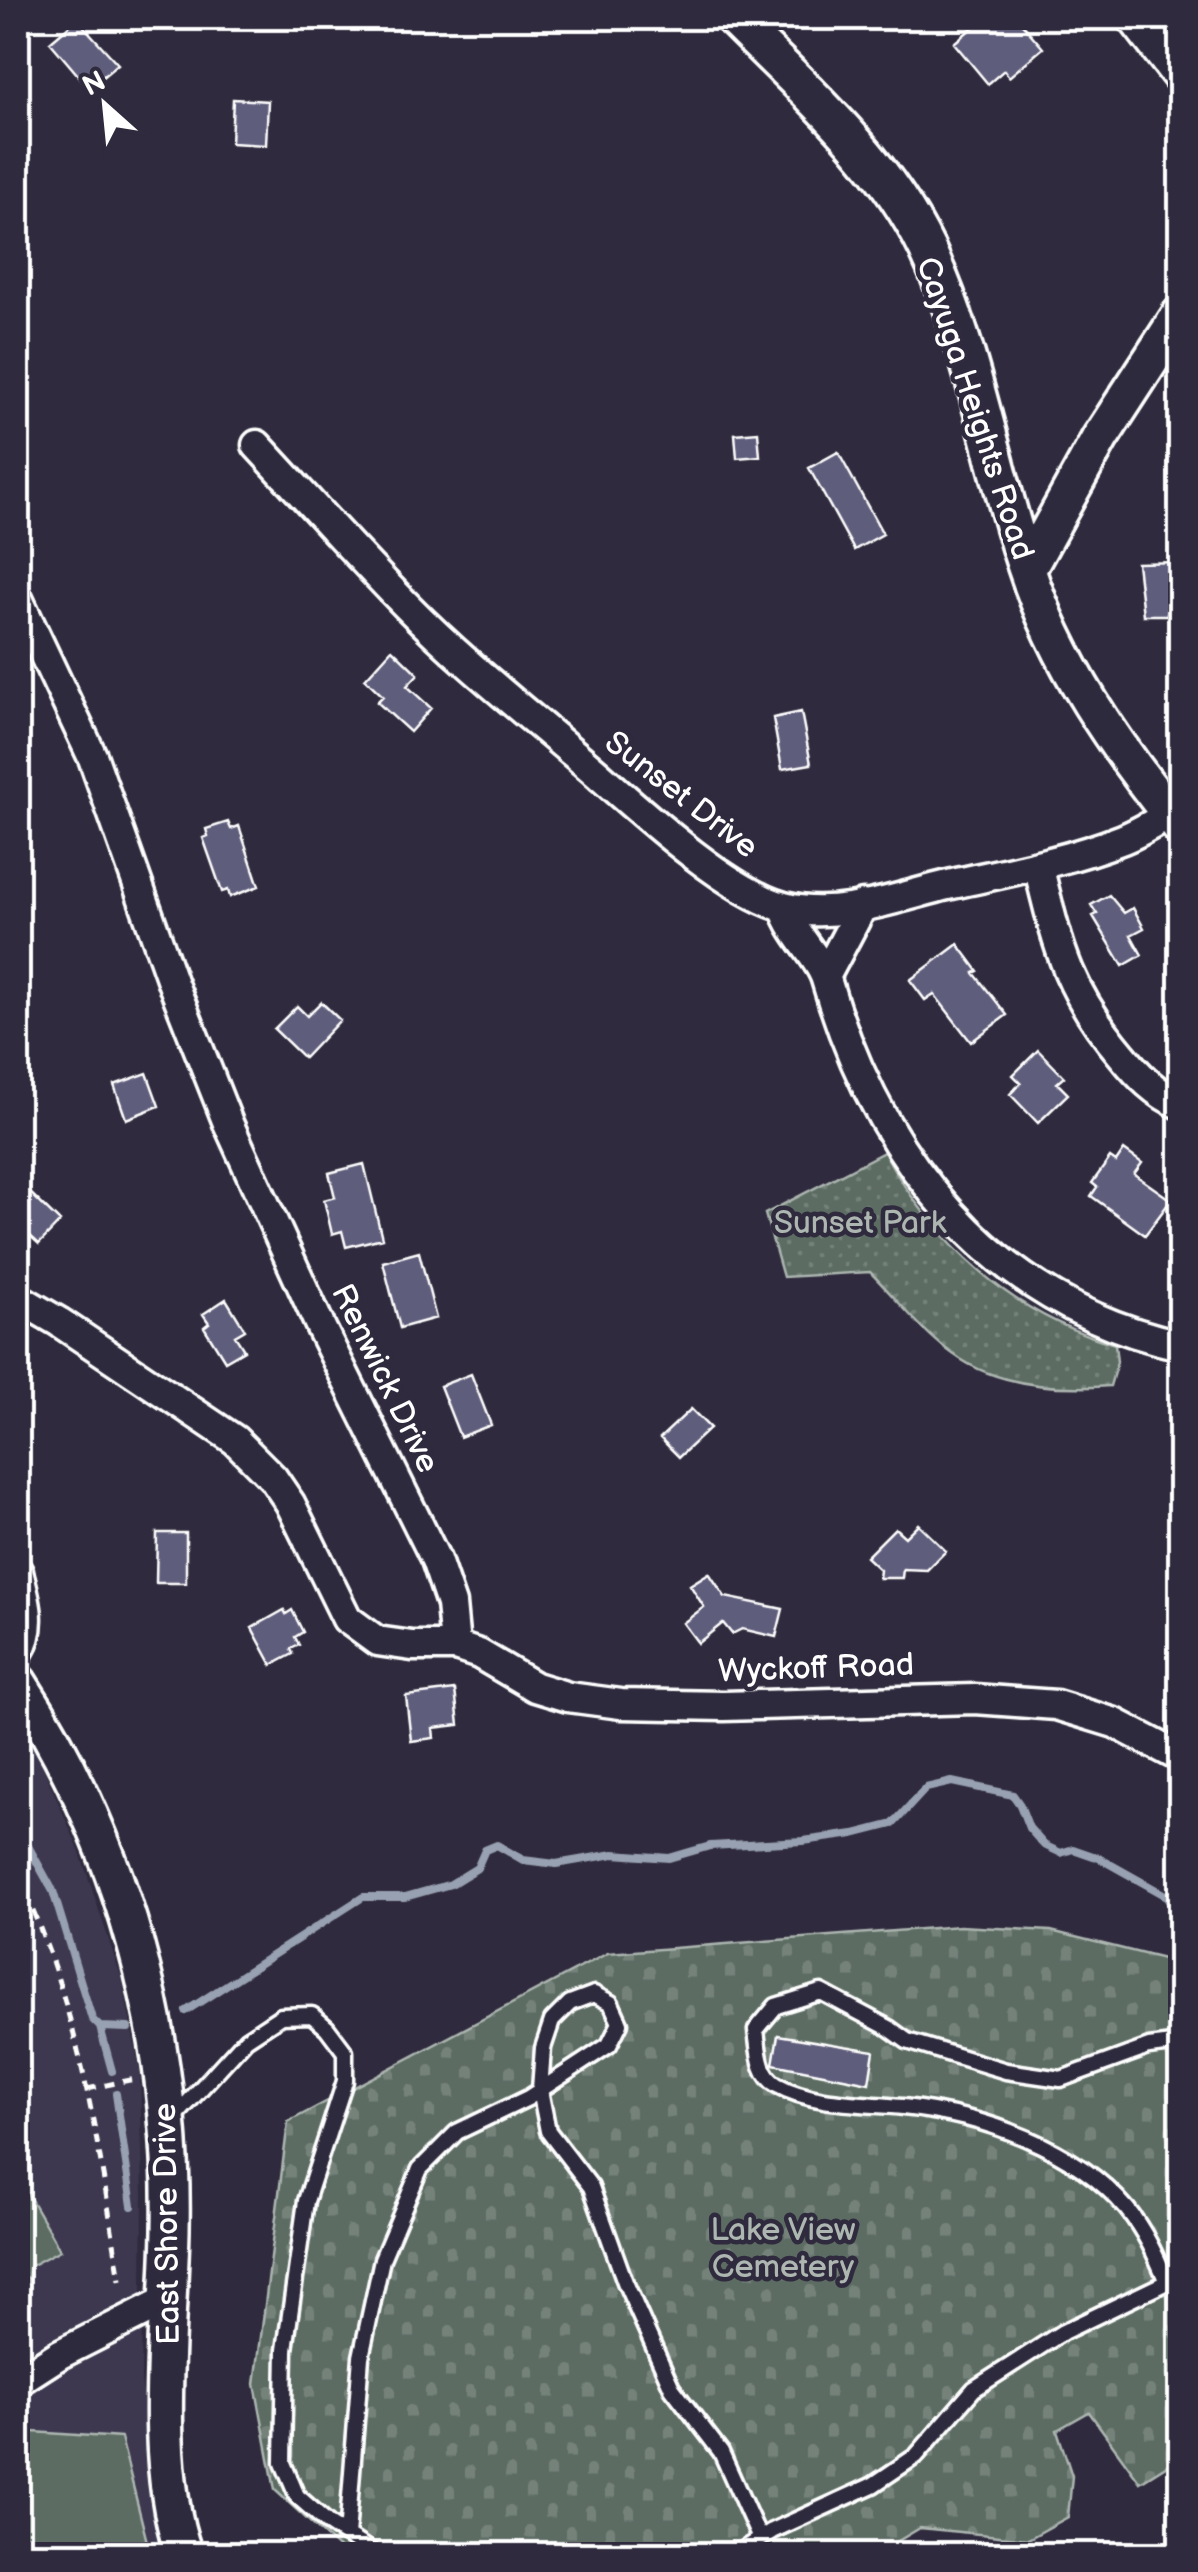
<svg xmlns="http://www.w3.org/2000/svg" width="1198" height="2572" viewBox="0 0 1198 2572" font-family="'Balsamiq Sans',sans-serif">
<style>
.built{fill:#3d3950}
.grass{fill:url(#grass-dots);stroke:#adb6b1;stroke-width:2.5}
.cemetery{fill:url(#cemetery-stones);stroke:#adb6b1;stroke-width:2.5}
.pitch{fill:#5b6c63;stroke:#adb6b1;stroke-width:2.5}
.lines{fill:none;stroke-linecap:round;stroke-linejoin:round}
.stream{stroke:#97a1b1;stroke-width:8}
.building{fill:#5e5d7b;stroke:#fff;stroke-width:2.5}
.service-casing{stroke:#fff;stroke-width:21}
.minor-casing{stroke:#fff;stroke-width:35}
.tertiary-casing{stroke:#fff;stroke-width:42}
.path{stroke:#fff;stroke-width:5;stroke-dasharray:10 8;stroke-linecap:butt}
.service{stroke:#2f2a3d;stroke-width:14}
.minor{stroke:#2f2a3d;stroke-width:28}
.tertiary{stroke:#2f2a3d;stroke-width:35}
.labels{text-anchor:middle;stroke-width:9;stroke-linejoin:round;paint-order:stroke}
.street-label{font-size:32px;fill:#fff;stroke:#2f2a3d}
.park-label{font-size:32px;fill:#adb6b1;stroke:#2f2a3d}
</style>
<defs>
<pattern id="grass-dots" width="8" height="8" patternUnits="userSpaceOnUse" patternTransform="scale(2.5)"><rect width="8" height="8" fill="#5b6c63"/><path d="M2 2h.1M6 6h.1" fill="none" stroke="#74827a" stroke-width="1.8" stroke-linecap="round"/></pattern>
<pattern id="cemetery-stones" width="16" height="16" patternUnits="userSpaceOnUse" patternTransform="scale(2.5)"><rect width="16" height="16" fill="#5b6c63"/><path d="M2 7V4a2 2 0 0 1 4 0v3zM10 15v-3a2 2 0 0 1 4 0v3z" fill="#74827a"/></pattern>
</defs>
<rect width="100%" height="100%" fill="#2f2a3d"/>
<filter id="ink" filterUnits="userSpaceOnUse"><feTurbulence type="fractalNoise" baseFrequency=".01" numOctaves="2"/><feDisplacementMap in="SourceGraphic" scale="20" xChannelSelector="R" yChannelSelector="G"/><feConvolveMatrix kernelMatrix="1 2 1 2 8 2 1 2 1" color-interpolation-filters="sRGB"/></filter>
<g filter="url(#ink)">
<path class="built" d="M18,1722L34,1747L79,1850L122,1980L140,2072L143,2193L141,2381L162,2533L170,2554H18Z"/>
<path class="grass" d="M884,1152C934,1243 1013,1316 1115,1344L1117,1362L1110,1386C1058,1390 996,1386 953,1354C922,1332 897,1299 870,1272L783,1277L765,1214Z"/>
<path class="cemetery" d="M960,1926L1051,1931L1180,1963V2457L1140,2482L1089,2412L1057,2430L1072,2476L1068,2517L1028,2539L920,2528L876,2554H345L275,2490L255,2384L288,2122L608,1953Z"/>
<path class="pitch" d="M18,2177L60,2250L30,2266L25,2295L18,2308Z
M18,2431L121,2438L150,2554H18Z"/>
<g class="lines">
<path class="stream" d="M18,1828L53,1891L92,2019L100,2027L128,2028
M186,2011L363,1897H405L451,1884L477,1868L485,1850L497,1845L523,1860L556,1864L614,1854L669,1858L710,1846L803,1841L854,1834L893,1824L926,1788L952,1782L1013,1795L1020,1805L1029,1828L1044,1845L1061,1853L1073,1849L1099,1858L1165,1895L1180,1917
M100,2027L112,2071
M116,2094L132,2206"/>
</g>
<path class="building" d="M984,18H1017L1043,48L1009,77L1004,70L988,84L954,43Z
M77,19L118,64L89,88L50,42Z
M233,99L268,101L266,145L231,143Z
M758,432L760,456L737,458L735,434Z
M838,452L883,534L854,550L809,468Z
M1180,562V615H1143L1137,563Z
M392,649L418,674L407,686L431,708L410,732L377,702L383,696L365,679Z
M801,712L811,764L782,769L773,718Z
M228,822L231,829L239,826L259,886L230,897L228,890L222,892L203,838L208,836L206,829Z
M1109,895L1124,913L1133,908L1144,928L1131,935L1142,955L1123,966L1093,916L1097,914L1091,905Z
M958,944L978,971L974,973L1007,1015L971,1042L934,994L925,1000L910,980Z
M321,1002L340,1020L304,1058L274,1029L297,1006L307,1016Z
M1038,1050L1064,1077L1057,1083L1068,1094L1038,1123L1010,1094L1021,1083L1013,1075Z
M147,1073L159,1106L126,1119L114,1085Z
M1124,1150L1142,1163L1134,1174L1171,1200L1145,1235L1091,1196L1097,1187L1092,1183L1110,1158L1116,1162Z
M364,1164L382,1238L346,1247L342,1231L332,1234L324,1200L335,1197L329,1173Z
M18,1181L60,1222L39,1244L27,1233L18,1242Z
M419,1252L436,1318L400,1328L383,1262Z
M226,1299L245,1330L235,1336L244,1350L225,1361L204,1327L209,1323L203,1314Z
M471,1374L491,1425L460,1437L440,1386Z
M691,1409L710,1428L679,1457L660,1438Z
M918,1524L946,1551L927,1570L903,1569L902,1578H879L880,1570L866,1557L895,1528L905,1537Z
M157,1533H186V1583H156Z
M709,1573L725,1597L783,1609L776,1637L742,1629L732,1634L723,1623L698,1643L683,1623L704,1607L690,1585Z
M284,1610L286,1614L292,1610L303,1632L295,1637L299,1645L291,1649L293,1654L272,1665L252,1628Z
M455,1690L459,1725L433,1728L434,1738L411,1741L406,1696Z
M778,2035L874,2051L869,2083L773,2064Z"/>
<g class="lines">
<defs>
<path id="service" d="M172,2120L246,2039L281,2016L312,2015L327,2028L345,2052V2081L306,2201L285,2350L283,2463L297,2496L329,2524L375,2554
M1167,2282C1156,2256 1145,2231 1127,2209C1075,2147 982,2115 903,2107C863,2103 813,2105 777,2085C758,2074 759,2050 756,2030L776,2006L821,1992L889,2028L907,2041L1006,2071L1061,2079L1149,2047L1180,2043
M347,2536L361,2357L382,2259L420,2169L457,2132L528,2098L609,2045L620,2023L611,2003L594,1994L570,2003L552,2021L543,2048L540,2090L548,2131L591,2187L625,2282L672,2388L721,2452L760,2539
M736,2554L772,2531L873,2485L916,2456L974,2389L1063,2332L1167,2282L1180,2281"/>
<path id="minor" d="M257,445C307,499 356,554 407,606C467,667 536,720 600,776C643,814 730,893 784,907C836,921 898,897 948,885C1007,872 1067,861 1123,839C1140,832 1155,823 1170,814
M18,599L93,758L173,984L228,1123L322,1330L436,1560L451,1604L455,1646
M1038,865C1058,946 1066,989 1122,1055C1139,1076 1155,1093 1180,1104
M784,907C794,937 820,958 826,979C878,1158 991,1304 1180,1345
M826,975L863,905
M18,1298L59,1322L235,1440L273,1478L290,1503L347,1619L377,1641L412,1646H455L479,1654L535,1687L568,1697L621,1704L724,1706L975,1699L1056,1705L1115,1723L1180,1757
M18,1572C25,1599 34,1627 18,1652
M18,2381L60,2354L169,2299"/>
<path id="tertiary" d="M733,18C804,89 883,157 927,249C974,349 991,463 1026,567C1057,663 1117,749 1180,827
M1136,18L1180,75
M1027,570L1100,438L1180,315
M18,1682C123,1843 175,2037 171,2230C169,2329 151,2462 184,2554"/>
</defs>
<use href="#service" class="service-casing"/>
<use href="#minor" class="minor-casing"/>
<use href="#tertiary" class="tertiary-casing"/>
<path class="path" d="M18,1878C79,2004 98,2144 120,2280
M87,2089L135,2079"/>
<use href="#service" class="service"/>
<use href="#minor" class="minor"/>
<use href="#tertiary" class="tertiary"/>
</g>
</g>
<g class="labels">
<g class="street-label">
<text transform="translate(976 408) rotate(72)" y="11">Cayuga Heights Road</text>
<text transform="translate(682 794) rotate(38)" y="11">Sunset Drive</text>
<text transform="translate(386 1378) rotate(64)" y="11">Renwick Drive</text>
<text transform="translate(816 1667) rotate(-2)" y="11">Wyckoff Road</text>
<text transform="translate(166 2224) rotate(-91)" y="11">East Shore Drive</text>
</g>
<g class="park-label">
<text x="860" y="1233">Sunset Park</text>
<text x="783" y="2240">Lake View<tspan x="783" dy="37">Cemetery</tspan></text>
</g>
</g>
<rect width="1198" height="2572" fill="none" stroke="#2f2a3d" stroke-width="60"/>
<rect x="30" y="30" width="1138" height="2512" fill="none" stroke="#fff" stroke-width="4" filter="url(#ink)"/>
<g transform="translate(105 105) rotate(333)" stroke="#2f2a3d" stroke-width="8" paint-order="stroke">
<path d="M0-8L18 38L0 25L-18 38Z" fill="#ffffff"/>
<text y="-15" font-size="28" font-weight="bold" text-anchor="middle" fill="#ffffff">N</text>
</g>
</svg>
